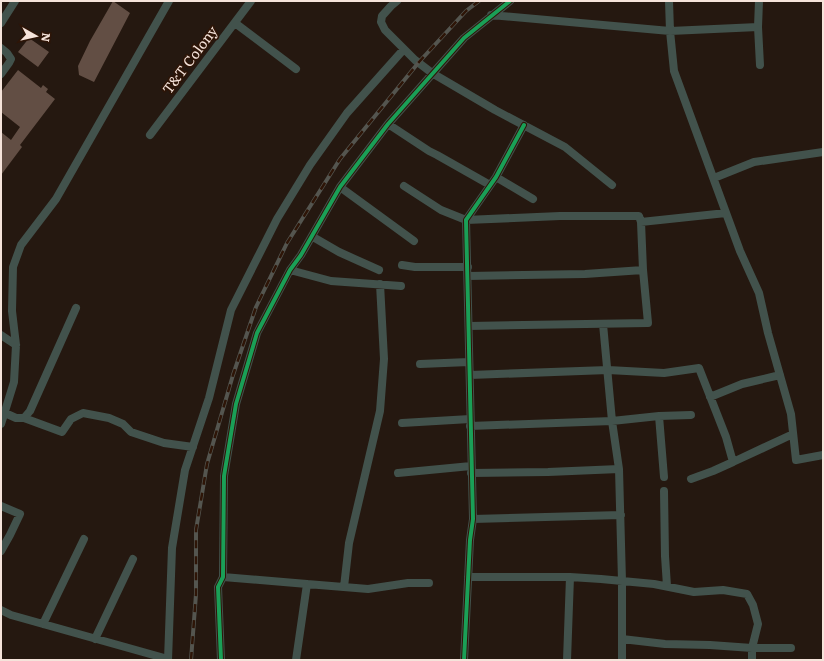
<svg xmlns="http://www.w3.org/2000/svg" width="824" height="661" viewBox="0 0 824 661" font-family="Literata,serif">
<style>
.building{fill:#624e44}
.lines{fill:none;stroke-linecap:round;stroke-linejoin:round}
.minor{stroke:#42524c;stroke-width:8}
.rail-casing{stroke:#54554f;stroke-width:4}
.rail{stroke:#2e1507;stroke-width:2.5;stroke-dasharray:8;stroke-linecap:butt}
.cycleway-casing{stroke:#2e1507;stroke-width:6}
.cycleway{stroke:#1a9f57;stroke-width:4}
.labels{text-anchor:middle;stroke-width:3.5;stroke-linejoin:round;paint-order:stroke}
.street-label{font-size:14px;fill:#f5e3da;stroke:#2e1507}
</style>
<rect width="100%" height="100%" fill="#251810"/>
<path class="building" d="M113,1L130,13L94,82L79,75L78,66L90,41Z
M29,38L49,52L38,67L18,52Z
M18,70L41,88L43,85L48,89L46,92L55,99L20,145L22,147L1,175V132L11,140L20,127L1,112V92Z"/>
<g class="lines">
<path class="minor" d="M397,1L391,6L382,16L381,22L385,30L415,60L432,73L495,110L565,147L612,185
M669,1L670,31L674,71L740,251L759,293L768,333L791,414L796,460L823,455
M759,1L758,27L760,65
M491,15L670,31L758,27
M1,23L15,1
M235,23L296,69
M1,48L7,53L11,59L9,63L1,74
M388,124L429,151L437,155L490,185
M150,135L251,1
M496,177L533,199
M714,178L754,162L823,152
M404,186L441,210L466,220L560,216H639L641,222L726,213
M340,187L414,241
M313,237L339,252L379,270
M402,265L415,267H468
M290,270L331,281L401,286
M468,276L585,274L643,270L641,222
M603,324L612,421L619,469L622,581V660
M469,326L648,323L643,270
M1,335L16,345
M420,364L469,362
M470,375L608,370L664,373L699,368L726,437L733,462L793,434
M710,397L742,384L780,375
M5,413L16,418H24L30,411L76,308
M659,416L664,477
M24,418L62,432L71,419L83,413L109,418L123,424L131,432L164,443L193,447
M402,423L470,419
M1,424L14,382L16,345L12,311L13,267L21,245L56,199L169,1
M470,426L612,421L659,416L691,415
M398,473L471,466
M471,473L548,472L619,469
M691,479L713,471L733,462
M664,491L665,556L667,586
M1,506L20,514L10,535L1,551
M473,519L621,515
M223,577L307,584L296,660
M468,577H570L601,579L654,584L694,592L723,590L747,594L753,605L758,624L752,648V660
M307,584L368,589L408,583H429
M344,587L349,543L380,411L384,359L380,284
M1,610L11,615L168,659
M43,624L84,539
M95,639L133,559
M622,639L665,644L710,645L752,648H791
M168,660L172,548L185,470L209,398L231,310L277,219L310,165L347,113L404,49
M221,660L218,587L223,577L224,476L236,404L257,333L290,270L301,255L340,187L388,124L464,38L510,1
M464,660L470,540L473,519L466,220L496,177L524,125
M567,660L570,577"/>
<defs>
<path id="rail" d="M191,660L196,594V530L207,464L233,375L256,307L287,243L340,159L419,62L466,11L479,1"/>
</defs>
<use href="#rail" class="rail-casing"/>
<use href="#rail" class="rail"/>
<defs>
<path id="cycleway" d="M221,660L218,587L223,577L224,476L236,404L257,333L290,270L301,255L340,187L388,124L464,38L510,1
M464,660L470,540L473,519L466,220L496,177L524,125"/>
</defs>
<use href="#cycleway" class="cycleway-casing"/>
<use href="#cycleway" class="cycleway"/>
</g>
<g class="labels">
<g class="street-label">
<text transform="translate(190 60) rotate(-53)" y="5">T&amp;T Colony</text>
</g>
</g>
<rect width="824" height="661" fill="none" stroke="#f5e3da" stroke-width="4"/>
<g transform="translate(36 36) rotate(98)" stroke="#2e1507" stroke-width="3" paint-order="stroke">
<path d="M0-3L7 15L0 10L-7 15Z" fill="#f5e3da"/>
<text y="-6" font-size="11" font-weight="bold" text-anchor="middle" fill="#f5e3da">N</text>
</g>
</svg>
